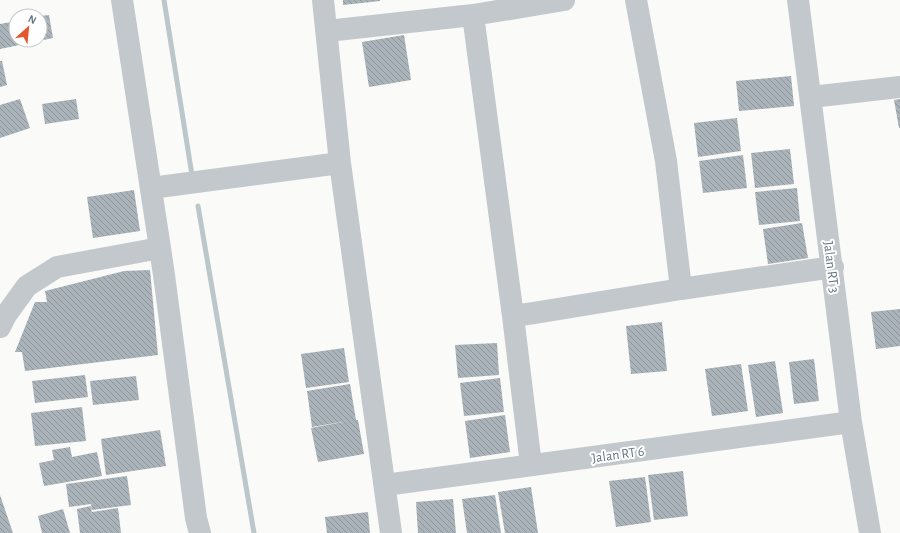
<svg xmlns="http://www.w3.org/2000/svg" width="900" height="533" viewBox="0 0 900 533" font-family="'Alegreya Sans',sans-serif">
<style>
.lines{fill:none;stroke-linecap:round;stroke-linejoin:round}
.stream{stroke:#bbc7cb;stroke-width:5}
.building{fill:url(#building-back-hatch)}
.minor{stroke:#c3c8cc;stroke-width:22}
.labels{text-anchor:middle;stroke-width:4;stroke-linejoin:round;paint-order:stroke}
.street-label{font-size:14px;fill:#657683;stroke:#fff}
</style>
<defs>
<pattern id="building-back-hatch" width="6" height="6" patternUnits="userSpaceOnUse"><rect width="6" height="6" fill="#aab3b9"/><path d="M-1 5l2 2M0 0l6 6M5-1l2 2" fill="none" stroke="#8e969c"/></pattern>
</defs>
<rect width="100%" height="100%" fill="#fafaf8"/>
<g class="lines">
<path class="stream" d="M164,0L192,175
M198,206L254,533"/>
</g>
<path class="building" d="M343,0H380V1L343,5Z
M49,15L53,38L0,49V24L16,21V40H40V16Z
M404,35L411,80L369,87L362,42Z
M0,61H2L7,85L0,87Z
M791,76L794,106L739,111L736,81Z
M20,99L30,128L0,138V105Z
M76,99L79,119L45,124L42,104Z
M900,99V128H899L894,100Z
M737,118L741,151L698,157L694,123Z
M790,149L794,184L755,188L751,153Z
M743,155L747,188L703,193L699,161Z
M797,188L800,221L759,225L755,192Z
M134,190L140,231L93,238L87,197Z
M802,223L808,258L768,264L763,229Z
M150,270L158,355L25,371L22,352H15L35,302H47L45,291L124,271Z
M900,309V346L876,349L871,312Z
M662,322L667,371L631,374L626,326Z
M497,343L499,375L458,378L455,345Z
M344,348L349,382L306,388L301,354Z
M814,359L819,401L794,404L789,362Z
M775,361L783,413L756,417L748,365Z
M741,364L748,411L712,416L705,369Z
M85,375L88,397L35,403L32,381Z
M136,376L139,400L93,405L90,381Z
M500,378L504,412L464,416L460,383Z
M350,384L356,420H358L364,454L318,462L311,428L348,421L312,427L307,391Z
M82,407L86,441L35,446L31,413Z
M505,415L510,452L470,458L465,421Z
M160,430L166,466L106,475L101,439Z
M70,447L72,457L97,452L102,476L44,486L39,463L54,460L52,450Z
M683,471L688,516L654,520L648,475Z
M127,476L131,505L92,510L91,504L69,507L66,484Z
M645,477L651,522L616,527L609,481Z
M531,487L538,533H505L498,492Z
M0,495L13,533H0Z
M495,495L501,533H467L462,499Z
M453,499L456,533H418L416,502Z
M91,506L92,514V512L118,508L121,533H80L77,509Z
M63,509L70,533H42L38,516Z
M368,512L370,533H327L325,517Z"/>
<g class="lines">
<path class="minor" d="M122,0L160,248L164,275L196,518L200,533
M323,0L340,163L391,533
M636,0L666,161L681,289L833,267
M798,0L851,422L870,533
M473,15L513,316L534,313L681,289
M327,31L473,15L564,0
M811,97L900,87
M151,188L340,163
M513,316L531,465
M0,327L6,315L27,286L57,267L160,248
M385,485L851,422"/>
</g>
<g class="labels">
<g class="street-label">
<text transform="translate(832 267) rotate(83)" y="5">Jalan RT 3</text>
<text transform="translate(618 454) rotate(-8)" y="5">Jalan RT 6</text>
</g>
</g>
<g transform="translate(28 28) rotate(27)"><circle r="19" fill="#ffffff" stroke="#c1c8cd"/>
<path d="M0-3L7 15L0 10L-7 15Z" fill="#e4572e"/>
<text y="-6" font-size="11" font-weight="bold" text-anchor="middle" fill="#657683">N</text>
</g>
</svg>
